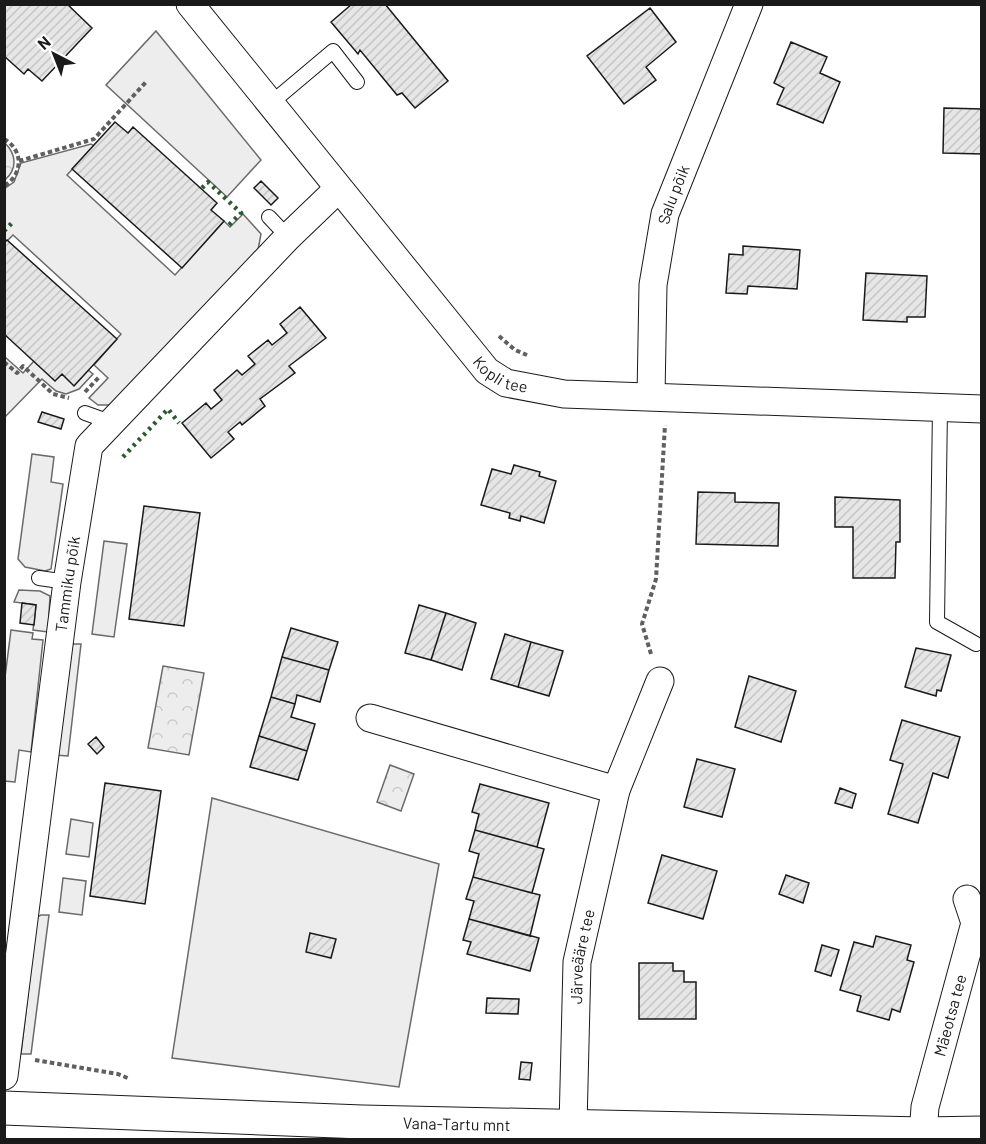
<svg xmlns="http://www.w3.org/2000/svg" width="986" height="1144" viewBox="0 0 986 1144" font-family="Barlow,sans-serif">
<style>
.built{fill:#ededed;stroke:#6a6a6a;stroke-width:1.5}
.park{fill:url(#park-crowns);stroke:#6a6a6a;stroke-width:1.5}
.building{fill:url(#building-hatch);stroke:#1a1a1a;stroke-width:1.5}
.lines{fill:none;stroke-linecap:round;stroke-linejoin:round}
.lane-casing{stroke:#1a1a1a;stroke-width:16}
.street-casing{stroke:#1a1a1a;stroke-width:29}
.secondary-casing{stroke:#1a1a1a;stroke-width:35}
.path{stroke:#5f5f5f;stroke-width:4;stroke-dasharray:4.5 3;stroke-linecap:butt}
.lane{stroke:#fff;stroke-width:14}
.street{stroke:#fff;stroke-width:27}
.secondary{stroke:#fff;stroke-width:33}
.hedge{stroke:#2b5a34;stroke-width:4.5;stroke-dasharray:3 4.5;stroke-linecap:butt}
.labels{text-anchor:middle;stroke-width:4.5;stroke-linejoin:round;paint-order:stroke}
.street-label{font-size:16px;fill:#1a1a1a;stroke:#fff}
</style>
<defs>
<pattern id="park-crowns" width="20" height="18" patternUnits="userSpaceOnUse" patternTransform="scale(1.5)"><rect width="20" height="18" fill="#ededed"/><path d="M2 6a3 3 0 1 1 6 0M12 15a3 3 0 1 1 6 0" fill="none" stroke="#cbcbcb"/></pattern>
<pattern id="building-hatch" width="6" height="6" patternUnits="userSpaceOnUse" patternTransform="scale(1.5)"><rect width="6" height="6" fill="#e6e6e6"/><path d="M-1 1l2-2M0 6l6-6M5 7l2-2" fill="none" stroke="#c5c5c5"/></pattern>
</defs>
<rect width="100%" height="100%" fill="#fff"/>
<path class="built" d="M156,31L261,160L227,197L106,85Z
M91,144L94,146L67,175L175,275L224,221L230,227L243,214L261,234L258,250L117,403L108,405H98L89,398L108,378L94,365L121,334L13,235L5,243L4,189L14,182L21,163Z
M5,357L23,373L34,361L55,380L62,374L74,385L88,370L93,374L79,389L66,394L56,391L42,379L5,417Z
M32,454L54,457L51,482L63,484L51,569L45,571L25,567L18,559Z
M104,541L127,544L114,637L92,634Z
M19,590L40,591L50,596L48,632L33,630L36,605L14,602Z
M11,630L33,633L32,639L43,640L31,752L19,750L15,782L4,781V685Z
M69,644H81L68,756L55,755Z
M212,798L439,864L399,1087L172,1058Z
M71,819L93,823L89,857L66,854Z
M63,878L86,881L82,915L59,912Z
M41,915H49L31,1054H21L37,917Z"/>
<path class="park" d="M5,143C17,155 17,169 5,180Z
M163,666L204,673L189,755L148,748Z
M390,765L414,774L401,811L377,802Z"/>
<path class="building" d="M4,4H67L92,28L42,81L28,69L24,74L4,56Z
M352,4H385L448,81L415,108L402,93L397,95L360,50L358,54L331,22Z
M650,8L676,42L646,67L656,80L624,104L587,56Z
M791,42L827,57L820,73L840,82L823,123L777,104L784,88L774,83Z
M944,108L982,109V154L943,153Z
M115,122L128,133L133,127L217,203L211,210L224,221L182,268L72,169Z
M261,181L278,198L271,205L254,188Z
M7,240L117,339L74,386L62,374L55,381L4,334V243Z
M743,246L800,250L797,289L748,286L747,294L726,293L729,254L743,255Z
M866,273L927,276L925,317H907V322L863,320Z
M300,307L326,338L289,366L295,373L260,399L265,406L242,425L240,422L228,432L234,439L211,458L182,423L206,403L211,409L222,400L214,390L237,370L242,375L255,364L248,356L268,340L272,345L287,333L280,324Z
M42,412L64,419L61,429L38,422Z
M514,465L540,472L539,476L556,481L544,523L521,516L520,521L509,518L510,513L481,505L492,469L511,474Z
M698,492L735,493V502L779,503L778,546L696,544Z
M835,497L900,500V542H896L895,578H853V527H835Z
M144,506L200,513L184,626L129,619Z
M22,603L36,605L34,625L20,623Z
M419,605L446,613L431,660L405,653Z
M446,613L476,623L462,670L431,660Z
M291,628L338,642L329,670L282,657Z
M505,634L531,642L518,687L491,679Z
M531,642L563,651L549,696L518,687Z
M916,648L951,655L941,691L937,690L936,696L905,687Z
M282,657L329,670L320,702L297,695L295,704L271,697Z
M749,676L796,691L781,742L735,727Z
M271,697L295,704L291,717L315,724L307,751L259,736Z
M902,720L960,737L948,778L933,773L918,823L888,814L903,764L890,760Z
M259,736L307,751L298,780L250,767Z
M96,737L104,747L97,754L88,744Z
M697,759L735,769L722,817L684,807Z
M105,783L161,791L145,904L90,896Z
M480,784L549,803L537,847L475,830L479,814L472,812Z
M840,788L856,794L852,808L835,803Z
M475,830L544,849L532,893L473,877L479,854L469,851Z
M662,855L717,871L703,919L648,903Z
M786,875L809,883L803,903L779,894Z
M473,877L540,895L530,936L469,919L474,901L466,899Z
M469,919L539,938L530,971L467,954L471,942L463,940Z
M310,933L336,939L331,958L306,952Z
M876,936L911,945L907,960L914,962L900,1012L892,1009L889,1020L857,1011L861,996L840,990L854,942L873,947Z
M822,945L839,950L831,976L815,971Z
M639,963H673V971H684V982H696V1019H639Z
M487,998L519,999L518,1014L486,1013Z
M521,1062L532,1063L530,1080L519,1079Z"/>
<g class="lines">
<defs>
<path id="lane" d="M270,104L333,51L357,82
M269,217L288,237
M940,408L937,622L976,644
M85,413L113,423
M39,578L67,582"/>
<g id="street">
<path id="s1" d="M190,4L487,371L506,383L564,394L982,409"/>
<path id="s2" d="M651,396L653,285L665,214L749,4"/>
<path d="M370,718L616,790"/>
<path id="s3" d="M4,1076L67,582L89,446L288,237L338,189"/>
<path id="s4" d="M573,1126L577,962L616,790L660,681"/>
<path id="s5" d="M923,1134L925,1107L975,923L967,899"/>
</g>
<g id="secondary">
<path id="s6" d="M4,1108L362,1122L923,1134L982,1133"/>
</g>
</defs>
<use href="#lane" class="lane-casing"/>
<use href="#street" class="street-casing"/>
<use href="#secondary" class="secondary-casing"/>
<path class="path" d="M4,139C24,150 23,175 4,186
M19,161L94,139L146,82
M499,336L515,350L527,355
M4,362L17,373L23,366L53,394L69,398
M85,392L100,376
M651,654L642,624L656,579L665,425
M35,1060L118,1074L130,1079"/>
<use href="#lane" class="lane"/>
<use href="#street" class="street"/>
<use href="#secondary" class="secondary"/>
<path class="hedge" d="M202,188L208,182L241,213L229,225L226,222
M4,231L14,221
M123,457L168,409L179,423"/>
</g>
<g class="labels">
<g class="street-label">
<text dy="6" stroke="none"><textPath href="#s2" startOffset="204">Salu põik</textPath></text>
<text dy="6" stroke="none"><textPath href="#s1" startOffset="486">Kopli tee</textPath></text>
<text dy="6" stroke="none"><textPath href="#s3" startOffset="496">Tammiku põik</textPath></text>
<text dy="6" stroke="none"><textPath href="#s4" startOffset="170">Järveääre tee</textPath></text>
<text dy="6" stroke="none"><textPath href="#s5" startOffset="122">Mäeotsa tee</textPath></text>
<text dy="6" stroke="none"><textPath href="#s6" startOffset="453">Vana-Tartu mnt</textPath></text>
</g>
</g>
<rect width="986" height="1144" fill="none" stroke="#1a1a1a" stroke-width="12"/>
<g transform="translate(54 54) rotate(318)" stroke="#ffffff" stroke-width="4.5" paint-order="stroke">
<path d="M0-4.5L10 22L0 15L-10 22Z" fill="#1a1a1a"/>
<text y="-9" font-size="16" font-weight="bold" text-anchor="middle" fill="#1a1a1a">N</text>
</g>
</svg>
